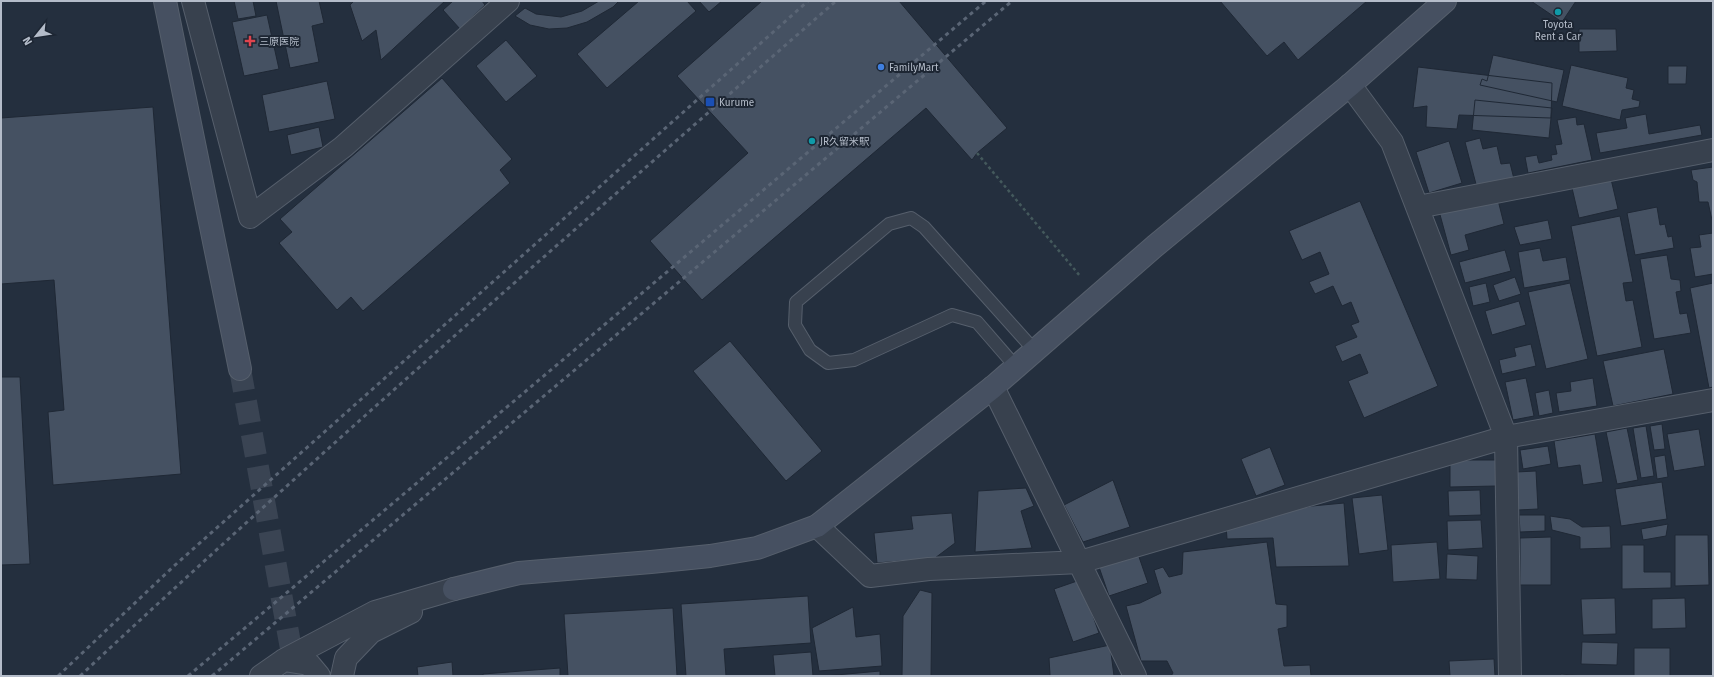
<svg xmlns="http://www.w3.org/2000/svg" width="1714" height="677" viewBox="0 0 1714 677" font-family="'Fira Sans','Noto Sans JP',sans-serif">
<style>
.building{fill:#455162;stroke:#1f2835}
.lines{fill:none;stroke-linecap:round;stroke-linejoin:round}
.secondary-tunnel{stroke:#3a4453;stroke-width:22;stroke-dasharray:22 11;stroke-linecap:butt}
.lane-casing{stroke:#565f6c;stroke-width:14}
.street-casing{stroke:#565f6c;stroke-width:24}
.secondary-casing{stroke:#565f6c;stroke-width:24}
.path{stroke:#44595c;stroke-width:2.5;stroke-dasharray:3 3;stroke-linecap:butt}
.lane{stroke:#38414e;stroke-width:12}
.street{stroke:#38414e;stroke-width:22}
.secondary{stroke:#465061;stroke-width:22}
.rail{stroke:#5a6575;stroke-width:3;stroke-dasharray:4 4;stroke-linecap:butt}
.culture-dot{fill:#0f9aa8;stroke:#1d2633;stroke-width:1.5}
.health-dot{fill:#e0444e;stroke:#1d2633;stroke-width:1.5}
.shop-dot{fill:#3f7fe0;stroke:#1d2633;stroke-width:1.5}
.transit-dot{fill:#1a4fb4;stroke:#1d2633;stroke-width:1.5}
.labels{text-anchor:middle;stroke-width:4;stroke-linejoin:round;paint-order:stroke}
.poi-label{font-size:10px;fill:#b4bcc9;stroke:#1d2633;text-anchor:start}
</style>
<rect width="100%" height="100%" fill="#242f3e"/>
<path class="building" d="M234,1H253L256,16L238,19Z
M276,1H319L324,23L312,26L319,62L290,68Z
M354,1H445L381,60L376,30L362,41L350,5Z
M453,1H482L485,5L460,29L443,10Z
M599,1H619L613,7L587,22L567,28L549,29L530,25L515,16L525,8L536,14L561,17L582,11Z
M639,1H687L696,11L607,88L577,54Z
M699,1H722L709,12Z
M762,1H899L1007,128L977,153L972,160L926,108L702,300L650,241L748,153L677,76Z
M1220,1H1367L1298,60L1284,42L1267,56Z
M1531,1H1576L1562,22Z
M267,15L279,69L244,76L232,22Z
M1579,29H1616L1617,51L1579,52Z
M506,40L537,76L506,102L476,66Z
M1493,55L1564,70L1557,102L1480,85L1482,79L1487,81Z
M1571,65L1628,78L1626,88L1634,90L1632,99L1640,101L1639,107L1622,110L1620,120L1562,106Z
M1668,66H1687L1686,84H1668Z
M1418,67L1552,83L1551,118L1459,115L1457,129L1426,127L1427,106L1413,108Z
M442,78L512,159L500,170L510,183L363,311L351,297L337,310L279,243L292,232L280,219Z
M327,81L335,119L269,132L262,95Z
M1475,100L1552,108L1549,138L1472,130Z
M153,107L181,474L53,485L48,412L64,410L54,280L1,284V118Z
M1646,114L1649,134L1700,125L1702,135L1600,153L1596,133L1627,128L1625,118Z
M1576,117L1577,125L1584,124L1592,160L1528,173L1525,157L1537,155L1539,163L1552,160L1551,155L1557,154L1555,145L1562,144L1557,120Z
M319,127L323,147L291,155L287,135Z
M1480,138L1483,149L1497,146L1501,164L1510,163L1514,179L1477,188L1465,142Z
M1449,141L1462,183L1429,193L1416,152Z
M1713,167V220H1712L1708,202H1699L1697,182L1693,180L1691,170Z
M1611,179L1618,209L1579,218L1572,188Z
M1497,196L1504,224L1465,235L1469,250L1451,255L1439,211Z
M1360,201L1438,386L1364,418L1348,381L1368,373L1360,354L1342,362L1335,346L1357,337L1351,325L1359,322L1351,302L1342,306L1333,286L1315,294L1309,282L1329,274L1320,252L1302,260L1289,231Z
M1657,207L1660,225L1665,224L1668,237L1672,236L1674,248L1635,255L1627,213Z
M1620,216L1633,282L1623,283L1626,301L1633,300L1642,347L1597,356L1571,226Z
M1548,220L1552,239L1520,245L1514,227Z
M1713,233V274L1695,277L1690,248L1701,247L1699,235Z
M1540,248L1543,261L1566,257L1570,280L1524,288L1518,252Z
M1505,250L1511,271L1465,283L1459,262Z
M1667,255L1671,279L1680,280L1681,291L1676,292L1680,314L1687,313L1691,333L1654,339L1640,259Z
M1515,277L1521,294L1499,301L1493,285Z
M1486,283L1490,302L1473,306L1469,287Z
M1570,283L1588,359L1546,369L1528,292Z
M1713,283V387L1709,388L1690,288Z
M1519,301L1526,325L1492,335L1485,311Z
M730,341L822,451L786,481L693,371Z
M1531,344L1536,366L1502,374L1499,360L1516,356L1514,348Z
M1664,349L1673,394L1613,406L1603,361Z
M1,377H20L30,564L1,565Z
M1526,378L1534,416L1513,420L1505,382Z
M1593,378L1597,406L1559,412L1556,393L1571,391L1570,382Z
M1549,390L1553,413L1539,416L1535,393Z
M1662,424L1665,449L1654,450L1650,426Z
M1646,426L1654,476L1641,478L1633,428Z
M1627,428L1638,480L1617,484L1606,432Z
M1699,429L1705,466L1674,471L1667,434Z
M1595,434L1603,482L1583,485L1580,465L1558,468L1554,441Z
M1548,446L1551,464L1523,469L1520,450Z
M1270,447L1285,485L1256,496L1241,459Z
M1665,455L1668,477L1657,479L1654,457Z
M1450,460H1496V486L1450,487Z
M1536,471L1538,509L1518,510L1516,472Z
M1113,480L1130,527L1083,542L1064,505Z
M1662,482L1667,519L1621,526L1615,489Z
M1026,488L1034,506L1021,511L1032,548L975,552L978,491Z
M1480,490L1481,515L1449,516L1448,491Z
M1382,495L1388,550L1359,554L1352,498Z
M1344,503L1349,566L1276,567L1273,538L1227,539L1226,525L1312,506Z
M952,513L955,543L935,558L877,563L874,533L913,529L911,516Z
M1519,515H1545V531L1520,532Z
M1550,516L1570,519L1582,527L1610,526L1611,548L1580,549V537L1552,530Z
M1481,520L1483,548L1448,550L1447,521Z
M1668,524L1666,536L1643,540L1641,529Z
M1675,535H1708L1709,585L1675,586Z
M1551,537V585H1520V538Z
M1267,542L1276,604L1287,605V627L1278,629L1284,666L1310,665L1311,676H1171L1173,673L1167,661H1141L1126,606L1140,603L1161,593L1154,570L1163,567L1169,577L1182,574L1183,552Z
M1437,542L1440,579L1393,582L1391,545Z
M1622,545H1644V572H1671V588L1622,589Z
M1138,554L1148,583L1109,596L1099,567Z
M1447,554L1478,556L1477,580L1446,579Z
M1080,580L1099,633L1073,642L1054,589Z
M920,590L932,593L931,676H902L903,616Z
M808,596L811,643L724,649L726,676H686L681,604Z
M1615,598L1616,634L1583,635L1581,599Z
M1685,598L1686,628L1652,629V599Z
M853,607L856,637L880,634L882,666L819,671L812,628Z
M673,608L677,676H568L564,614Z
M1582,642L1618,643L1617,665L1581,664Z
M1110,645L1114,676H1047L1050,675L1049,658Z
M1634,648H1670V676H1634Z
M811,652L813,676H775L773,655Z
M1494,659L1495,676H1450L1449,661Z
M452,662L453,676H418L417,667Z
M560,668V676H483V674Z
M880,671V676H825Z
M1561,674L1583,676H1560Z"/>
<g class="lines">
<path class="secondary-tunnel" d="M240,369L296,676"/>
<defs>
<path id="lane" d="M1016,367L977,322L952,315L854,360L828,363L810,350L795,325L796,302L889,224L911,218L924,227L1035,351"/>
<path id="street" d="M193,1L250,217L343,147L508,1
M1350,85L1392,142L1506,437L1510,676
M1418,207L1713,150
M993,387L1135,676
M817,526L870,576L929,569L1080,562L1506,437L1713,400
M284,660L309,664L319,676
M261,676L284,660L375,612L454,589
M342,676L346,658L371,632L411,612"/>
<path id="secondary" d="M165,1L240,369
M454,589L519,573L651,562L710,556L757,548L817,526L993,387L1155,246L1350,85L1445,1"/>
</defs>
<use href="#lane" class="lane-casing"/>
<use href="#street" class="street-casing"/>
<use href="#secondary" class="secondary-casing"/>
<path class="path" d="M977,153L1080,276L1079,277"/>
<use href="#lane" class="lane"/>
<use href="#street" class="street"/>
<use href="#secondary" class="secondary"/>
<path class="rail" d="M58,676L174,566L808,1
M80,676C327,445 582,223 836,1
M188,676L648,288L986,1
M212,676L1012,1"/>
</g>
<g class="culture-dot">
<circle cx="1558" cy="12" r="4"/>
<circle cx="812" cy="141" r="4"/>
</g>
<path class="health-dot" d="M248 35h4v4h4v4h-4v4h-4v-4h-4v-4h4z"/>
<circle class="shop-dot" cx="881" cy="67" r="4"/>
<rect class="transit-dot" x="705" y="97" width="10" height="10" rx="2"/>
<g class="labels">
<g class="poi-label">
<text x="1558" y="28" text-anchor="middle">Toyota<tspan x="1558" dy="12">Rent a Car</tspan></text>
<text x="259" y="45">三原医院</text>
<text x="889" y="71">FamilyMart</text>
<text x="719" y="106">Kurume</text>
<text x="820" y="145">JR久留米駅</text>
</g>
</g>
<rect width="1714" height="677" fill="none" stroke="#b4bcc9" stroke-width="4"/>
<g transform="translate(36 36) rotate(240)" stroke="#1d2633" stroke-width="3" paint-order="stroke">
<path d="M0-3L7 15L0 10L-7 15Z" fill="#b4bcc9"/>
<text y="-6" font-size="11" font-weight="bold" text-anchor="middle" fill="#b4bcc9">N</text>
</g>
</svg>
